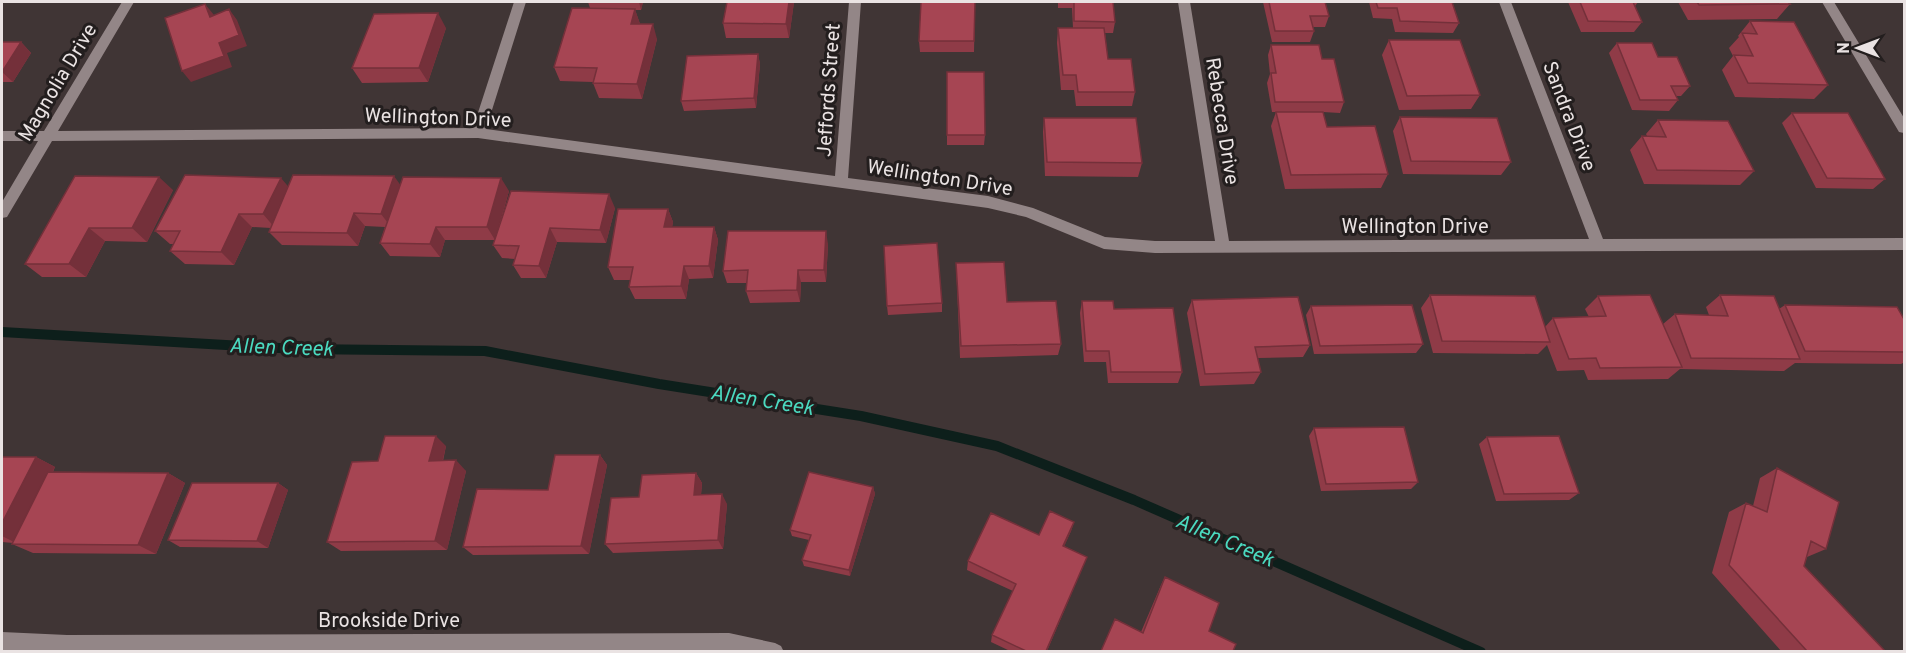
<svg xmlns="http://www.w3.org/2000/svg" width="1906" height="653" viewBox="0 0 1906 653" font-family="Overpass,sans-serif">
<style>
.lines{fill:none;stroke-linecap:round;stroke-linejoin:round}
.stream{stroke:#0d1f1b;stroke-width:10}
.minor{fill:#938687;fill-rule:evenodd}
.wall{fill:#8f3b47}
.shaded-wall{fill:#74303a}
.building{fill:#a64553;stroke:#74303a;stroke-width:1.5}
.labels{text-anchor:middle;stroke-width:6;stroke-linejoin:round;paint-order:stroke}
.street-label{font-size:20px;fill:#eae3e3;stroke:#231e1e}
.water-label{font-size:21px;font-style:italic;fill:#4bdac0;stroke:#231e1e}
</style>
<rect width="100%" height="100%" fill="#403535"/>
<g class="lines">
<path class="stream" d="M2,332L296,349L485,351L659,384L861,416L997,446L1134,500L1481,652"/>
<path class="minor" d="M122,2H134L58,131L473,128L514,2H526L486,129L835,176L849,2H861L848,178L988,196L1033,208L1105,237L1155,241H1215L1178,2H1190L1229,241L1589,239L1499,2H1511L1603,239L1904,238V250L1155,253L1104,249L1026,217L988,208L478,138L52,141L7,217L2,218V202L38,141H2V131H44Z
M1822,2H1834L1904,118V133L1899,132Z
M2,632L67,635L729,633L775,643L781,646L784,652H38L2,650Z"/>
</g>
<path class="wall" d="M588,2H643L641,10H635L640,24L657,39L642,99L599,98L593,83V82L560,81L554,67L590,8Z
M727,2H794L789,38H726L723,23Z
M975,2L974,52H920L919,41Z
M1058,2H1113L1115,22L1113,33H1105L1108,59L1135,92L1132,106H1076L1074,90H1061L1057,43L1058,28H1073L1072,8H1058Z
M1263,2H1325L1329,16L1325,27H1313L1314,31L1310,42H1272Z
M1369,2H1452L1459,23L1453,33L1395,32L1392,19L1373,18Z
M1568,2H1638L1635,6L1642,22L1634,32H1581Z
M1678,2H1788L1790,4L1777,19L1688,20Z
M1750,21L1828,85L1814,99L1735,97L1722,70L1733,56L1729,48L1739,37L1738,36Z
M446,28L428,82L362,83L352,68Z
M1389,40L1480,95L1471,109L1399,110L1382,55Z
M2,42H21L31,53L13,82H2Z
M1617,43L1690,86L1681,96H1676L1678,100L1669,111L1632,110L1609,53Z
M1271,45L1322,59L1344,102L1340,113L1323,112L1327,127L1388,174L1381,188L1285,189L1271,126L1276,112H1289H1272L1267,83L1270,74L1268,55Z
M758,54L760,64L756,108L684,111L681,101Z
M947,72L985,135L984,145H947Z
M1792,113L1885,179L1873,189L1816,188L1782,123Z
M1400,117L1511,162L1501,175L1403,174L1393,131Z
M1044,118L1142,163L1138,177L1045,176L1043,132Z
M1658,120L1754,171L1740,185L1644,184L1630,150L1642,136H1647L1646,134Z
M75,176L173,190L147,242L105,241L86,277H42L25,264Z
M400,185L509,191L499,228L615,208L606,243L557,242L546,278H521L513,265L515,259L502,258L493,245L495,240H445L440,257L390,256L380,243L385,227L365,226L358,246L282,245L269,232L271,228L252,227L234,265L185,264L170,251L174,244H170L155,231L288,187Z
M668,209L673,222L672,227H714L718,240L713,278L689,279L686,299H635L629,287L631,280H614L608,267Z
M828,244L826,282H801L800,302L750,303L746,291L747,283H727L723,271Z
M956,263L1061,344L1058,355L960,358Z
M1430,295L1545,327L1553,318L1589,317L1585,309L1598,296L1663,324L1675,314L1709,315L1706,307L1720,295L1779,309L1785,305L1905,321V362L1901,364L1795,363L1784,371L1680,369L1668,379L1588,380L1584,370L1557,371L1547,345L1538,354L1433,353L1421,308Z
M1192,300L1310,345L1303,357L1258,358L1261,372L1254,384L1200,386L1187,313Z
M1082,301L1114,309L1182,372L1178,383H1108L1106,362H1084L1080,313Z
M942,303V312L888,315L887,306Z
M1311,306L1423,344L1416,353L1314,354L1306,315Z
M1314,428L1418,482L1411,489L1321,491L1309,436Z
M1487,437L1579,493L1569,500L1496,501L1479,444Z
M446,446L443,461L466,471L447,550L341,551L327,542L378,461Z
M600,455L607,465L589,554L473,555L463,547Z
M2,457H36L55,467L53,472L168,473L185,483L156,554L33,553L12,544L13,543L2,542Z
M1777,468L1826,549L1807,557L1804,566L1885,651H1781L1712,573L1729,512L1746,503L1753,506L1760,478Z
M696,473L702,483L701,495L727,504L723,549L613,553L605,544L639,497Z
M278,483L288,490L268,548L180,547L168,540Z
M873,487L875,494L850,576L804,566L802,560L809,540L792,536L790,530Z
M1074,522L1071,531L1064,546L1087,557L1047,651H1010L991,642L992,635L1013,591L967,570L968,561Z
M1165,577L1209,631L1141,632L1161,585Z"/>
<path class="shaded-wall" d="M639,2H643L641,10Z
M789,2H794L789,38L786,24Z
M205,4L214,15L218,27L210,17Z
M229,9L237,20L247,46L227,53L232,67L191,82L182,71Z
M635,9L640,24H631Z
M438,13L446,28L428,82L419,68Z
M653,24L657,39L642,99L637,84Z
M21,42L31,53L13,82L2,72Z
M758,54L760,64L756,108L754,98Z
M394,176L404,190L391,227L381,214Z
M159,177L173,190L147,242L132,228Z
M281,178L292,191L275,228L263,214Z
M501,178L509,191L495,240L487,227Z
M609,194L615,208L606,243L600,230Z
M668,209L673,222L670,240L664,227Z
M354,213L365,226L358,246L347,233Z
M239,214L252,227L234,265L221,252Z
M436,227L445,240L440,257L430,244Z
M714,227L718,240L713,278L709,266Z
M89,228L105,241L86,277L69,264Z
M550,228L557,242L546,278L539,266Z
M826,231L828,244L826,282L824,270Z
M684,266L689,279L686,299L681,286Z
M798,270L801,282L800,302L797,290Z
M436,436L446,446L440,471L429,461Z
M600,455L607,465L589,554L581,546Z
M36,457L55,467L16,543L2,536V523Z
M456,460L466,471L447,550L435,541Z
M168,473L185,483L156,554L138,545Z
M696,473L702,483L700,505L694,495Z
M278,483L288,490L268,548L257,541Z
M873,487L875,494L850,576L849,570Z
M722,494L727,504L723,549L718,540Z
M1074,522L1071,531L1061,554L1063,546Z
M1087,557L1047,651H1046Z"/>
<path class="building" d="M727,2H789L786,24L723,23Z
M921,2H975L974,41H919Z
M1074,2H1113L1115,22L1074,21Z
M1269,2H1325L1329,16H1310L1314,31H1275Z
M1376,2H1452L1459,23L1400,21L1397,8H1378Z
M1580,2H1633L1642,22L1588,21Z
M1697,2H1788L1790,4L1699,5Z
M205,4L210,17L229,9L239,35L219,43L224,56L182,71L165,18Z
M572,8L635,9L631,24H653L637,84L593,83L597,68L554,67Z
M438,13L419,68H352L374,14Z
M1750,21L1794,22L1828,85L1748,83L1734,55L1753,56L1742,33L1757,34Z
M1058,28H1104L1108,59H1131L1135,92H1078L1076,75H1063Z
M1389,40H1460L1480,95L1407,96Z
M2,42H21L2,72Z
M1617,43H1652L1658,57H1677L1690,86H1671L1678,100H1640Z
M1271,45H1319L1322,59H1334L1344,102H1275L1271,73H1276Z
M758,54L754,98L681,101L687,56Z
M947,72H984L985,135H947Z
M1276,112H1323L1327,127L1375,126L1388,174L1291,175Z
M1792,113H1848L1885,179L1827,178Z
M1400,117L1497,118L1511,162L1411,161Z
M1044,118H1136L1142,163L1047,162Z
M1658,120L1728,121L1754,171L1657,170L1642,136L1666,137Z
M185,175L281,178L263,214H239L221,252L170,251L180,231H155Z
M293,175L394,176L381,214L354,213L347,233L269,232Z
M75,176L159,177L132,228H89L69,264H25Z
M403,177L501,178L487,227H436L430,244L380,243Z
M511,191L609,194L600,230L550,228L539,266L513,265L519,246L493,245Z
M618,209H668L664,227H714L709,266H684L681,286L629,287L633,267H608Z
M728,231H826L824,270H798L797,290L746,291L748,270L723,271Z
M937,243L942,303L887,306L884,246Z
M1004,262L1007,302L1056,301L1061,344L961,346L956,263Z
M1430,295L1535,296L1550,342L1442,341Z
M1650,295L1682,367L1600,368L1596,358L1569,359L1553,318L1606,316L1598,296Z
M1720,295L1774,296L1800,359L1691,358L1675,314L1728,316Z
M1298,297L1310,345L1255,347L1261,372L1205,374L1192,300Z
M1082,301H1113L1114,309L1173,308L1182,372H1111L1109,351H1086Z
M1412,305L1423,344L1320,346L1311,306Z
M1785,305L1897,307L1905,321V352L1805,351Z
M1404,427L1418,482L1326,484L1314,428Z
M385,436H436L429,461L456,460L435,541L327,542L352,462L378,461Z
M1559,436L1579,493L1504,494L1487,437Z
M555,455H600L581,546L463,547L477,489L548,490Z
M2,457H36L2,523Z
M1777,468L1839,502L1826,549L1811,541L1804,566L1885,651H1807L1729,565L1746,503L1767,512Z
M48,472L168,473L138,545L12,544Z
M809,472L873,487L849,570L802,560L811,535L790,530Z
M696,473L694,495L722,494L718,540L605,544L611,498L639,497L642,475Z
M192,483H278L257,541L168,540Z
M1050,511L1074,522L1063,546L1087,557L1046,651H1026L992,635L1016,584L968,561L991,513L1039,535Z
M1165,577L1219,603L1209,631L1236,644L1233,651H1101L1115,619L1143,633Z"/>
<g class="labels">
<g class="street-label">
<text transform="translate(57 82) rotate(-59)" y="7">Magnolia Drive</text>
<text transform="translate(828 90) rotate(-86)" y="7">Jeffords Street</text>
<text transform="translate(1570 116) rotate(69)" y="7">Sandra Drive</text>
<text transform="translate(438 117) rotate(2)" y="7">Wellington Drive</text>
<text transform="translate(1223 121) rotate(81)" y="7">Rebecca Drive</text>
<text transform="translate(940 177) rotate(9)" y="7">Wellington Drive</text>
<text x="1415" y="233">Wellington Drive</text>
<text x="389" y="627">Brookside Drive</text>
</g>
<g class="water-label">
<text transform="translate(281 347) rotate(2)" y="7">Allen Creek</text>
<text transform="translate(762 400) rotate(9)" y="7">Allen Creek</text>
<text transform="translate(1225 540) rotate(23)" y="7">Allen Creek</text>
</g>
</g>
<rect width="1906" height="653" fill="none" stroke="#eae3e3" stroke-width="6"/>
<g transform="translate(1858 48) rotate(270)" stroke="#231e1e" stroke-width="4.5" paint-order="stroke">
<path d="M0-4.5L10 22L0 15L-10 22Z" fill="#eae3e3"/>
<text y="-9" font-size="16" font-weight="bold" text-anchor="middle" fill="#eae3e3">N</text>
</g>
</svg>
